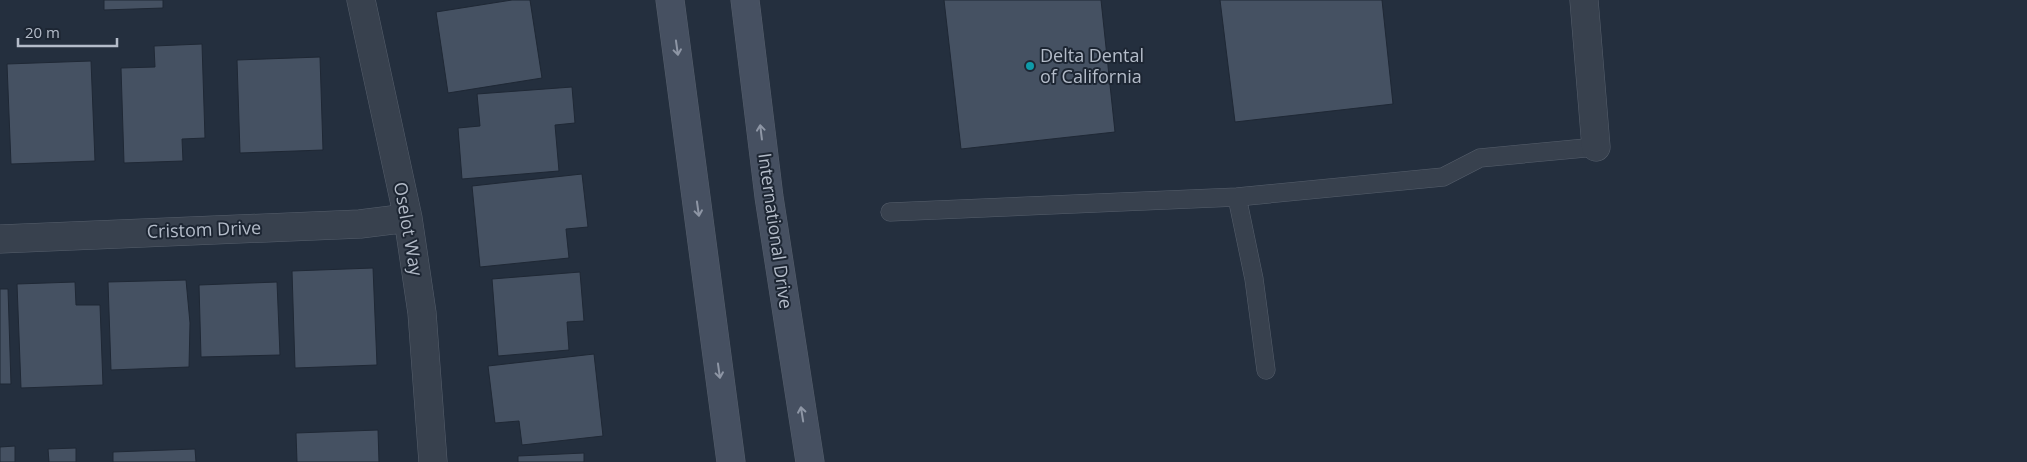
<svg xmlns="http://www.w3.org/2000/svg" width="2027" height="462" viewBox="0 0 2027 462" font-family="'Open Sans',sans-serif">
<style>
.building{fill:#455162;stroke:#1f2835}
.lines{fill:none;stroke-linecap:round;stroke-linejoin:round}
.lane-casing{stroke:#565f6c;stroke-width:19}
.street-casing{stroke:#565f6c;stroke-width:29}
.secondary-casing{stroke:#565f6c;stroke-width:29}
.lane{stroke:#38414e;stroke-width:18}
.street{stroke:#38414e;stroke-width:28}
.secondary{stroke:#465061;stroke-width:28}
.oneway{stroke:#8e96a5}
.culture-dot{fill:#0f9aa8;stroke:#1d2633;stroke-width:2}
.labels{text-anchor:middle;stroke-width:4;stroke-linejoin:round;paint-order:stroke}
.poi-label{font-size:18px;fill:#b4bcc9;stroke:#1d2633;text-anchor:start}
.street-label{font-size:18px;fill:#b4bcc9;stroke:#1d2633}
</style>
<rect width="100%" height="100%" fill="#242f3e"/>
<path class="building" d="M104,0H163V8L104,10Z
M512,0H530L542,78L448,93L436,12Z
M944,0H1101L1115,132L961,149Z
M1220,0H1382L1393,104L1235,122Z
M202,44L205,138L182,139L183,161L124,163L121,68L155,67L154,46Z
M320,57L323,150L240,153L237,60Z
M91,61L95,161L11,164L7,64Z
M572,87L575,123L555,125L559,171L462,179L458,128L480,126L477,94Z
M582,174L588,227L566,229L569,258L480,267L472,186Z
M373,268L377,365L295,368L292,271Z
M580,272L584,321L567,322L569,350L498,356L492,279Z
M186,280L190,323L189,367L111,370L108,282Z
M75,282L76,305H100L103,385L21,388L17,284Z
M277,282L280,355L201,357L199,285Z
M0,289H8L11,384H0Z
M594,354L603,436L522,445L519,421L495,423L488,366Z
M378,430L379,462H297L296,433Z
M15,446V462H0V447Z
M76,448V462H49L48,449Z
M195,449L196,462H113V452Z
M584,453V462H518V456Z"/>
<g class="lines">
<defs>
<path id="lane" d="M1237,197L1254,279L1266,370
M890,212L1237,197L1443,177L1480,158L1596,147"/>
<path id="street" d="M361,0L408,218L422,313L433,462
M1584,0L1596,147
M0,239L360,224L408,218"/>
<path id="secondary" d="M670,0L731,462
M745,0L769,197L810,462"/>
</defs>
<use href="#lane" class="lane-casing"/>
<use href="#street" class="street-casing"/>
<use href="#secondary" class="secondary-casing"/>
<use href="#lane" class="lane"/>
<use href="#street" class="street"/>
<use href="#secondary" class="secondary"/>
</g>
<defs><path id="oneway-shaft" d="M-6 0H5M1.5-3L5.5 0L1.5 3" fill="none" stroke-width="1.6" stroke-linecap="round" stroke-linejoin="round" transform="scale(1.25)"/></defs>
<g class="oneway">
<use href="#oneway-shaft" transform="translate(677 48) rotate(82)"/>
<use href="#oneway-shaft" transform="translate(761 132) rotate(-97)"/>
<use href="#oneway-shaft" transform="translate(698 209) rotate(82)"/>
<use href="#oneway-shaft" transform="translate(719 371) rotate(82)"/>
<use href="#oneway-shaft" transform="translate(802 414) rotate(-99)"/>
</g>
<circle class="culture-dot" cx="1030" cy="66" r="5"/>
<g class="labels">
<g class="poi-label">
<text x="1040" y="62">Delta Dental<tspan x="1040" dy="21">of California</tspan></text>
</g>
<g class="street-label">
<text transform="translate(408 229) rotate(80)" y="6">Oselot Way</text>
<text transform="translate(204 230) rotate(-2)" y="6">Cristom Drive</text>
<text transform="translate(775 231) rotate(82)" y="6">International Drive</text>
</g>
</g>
<path d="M18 38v8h99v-8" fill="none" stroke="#b4bcc9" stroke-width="2.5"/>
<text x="25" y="38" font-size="15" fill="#b4bcc9" stroke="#1d2633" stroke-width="4" paint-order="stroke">20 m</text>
</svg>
